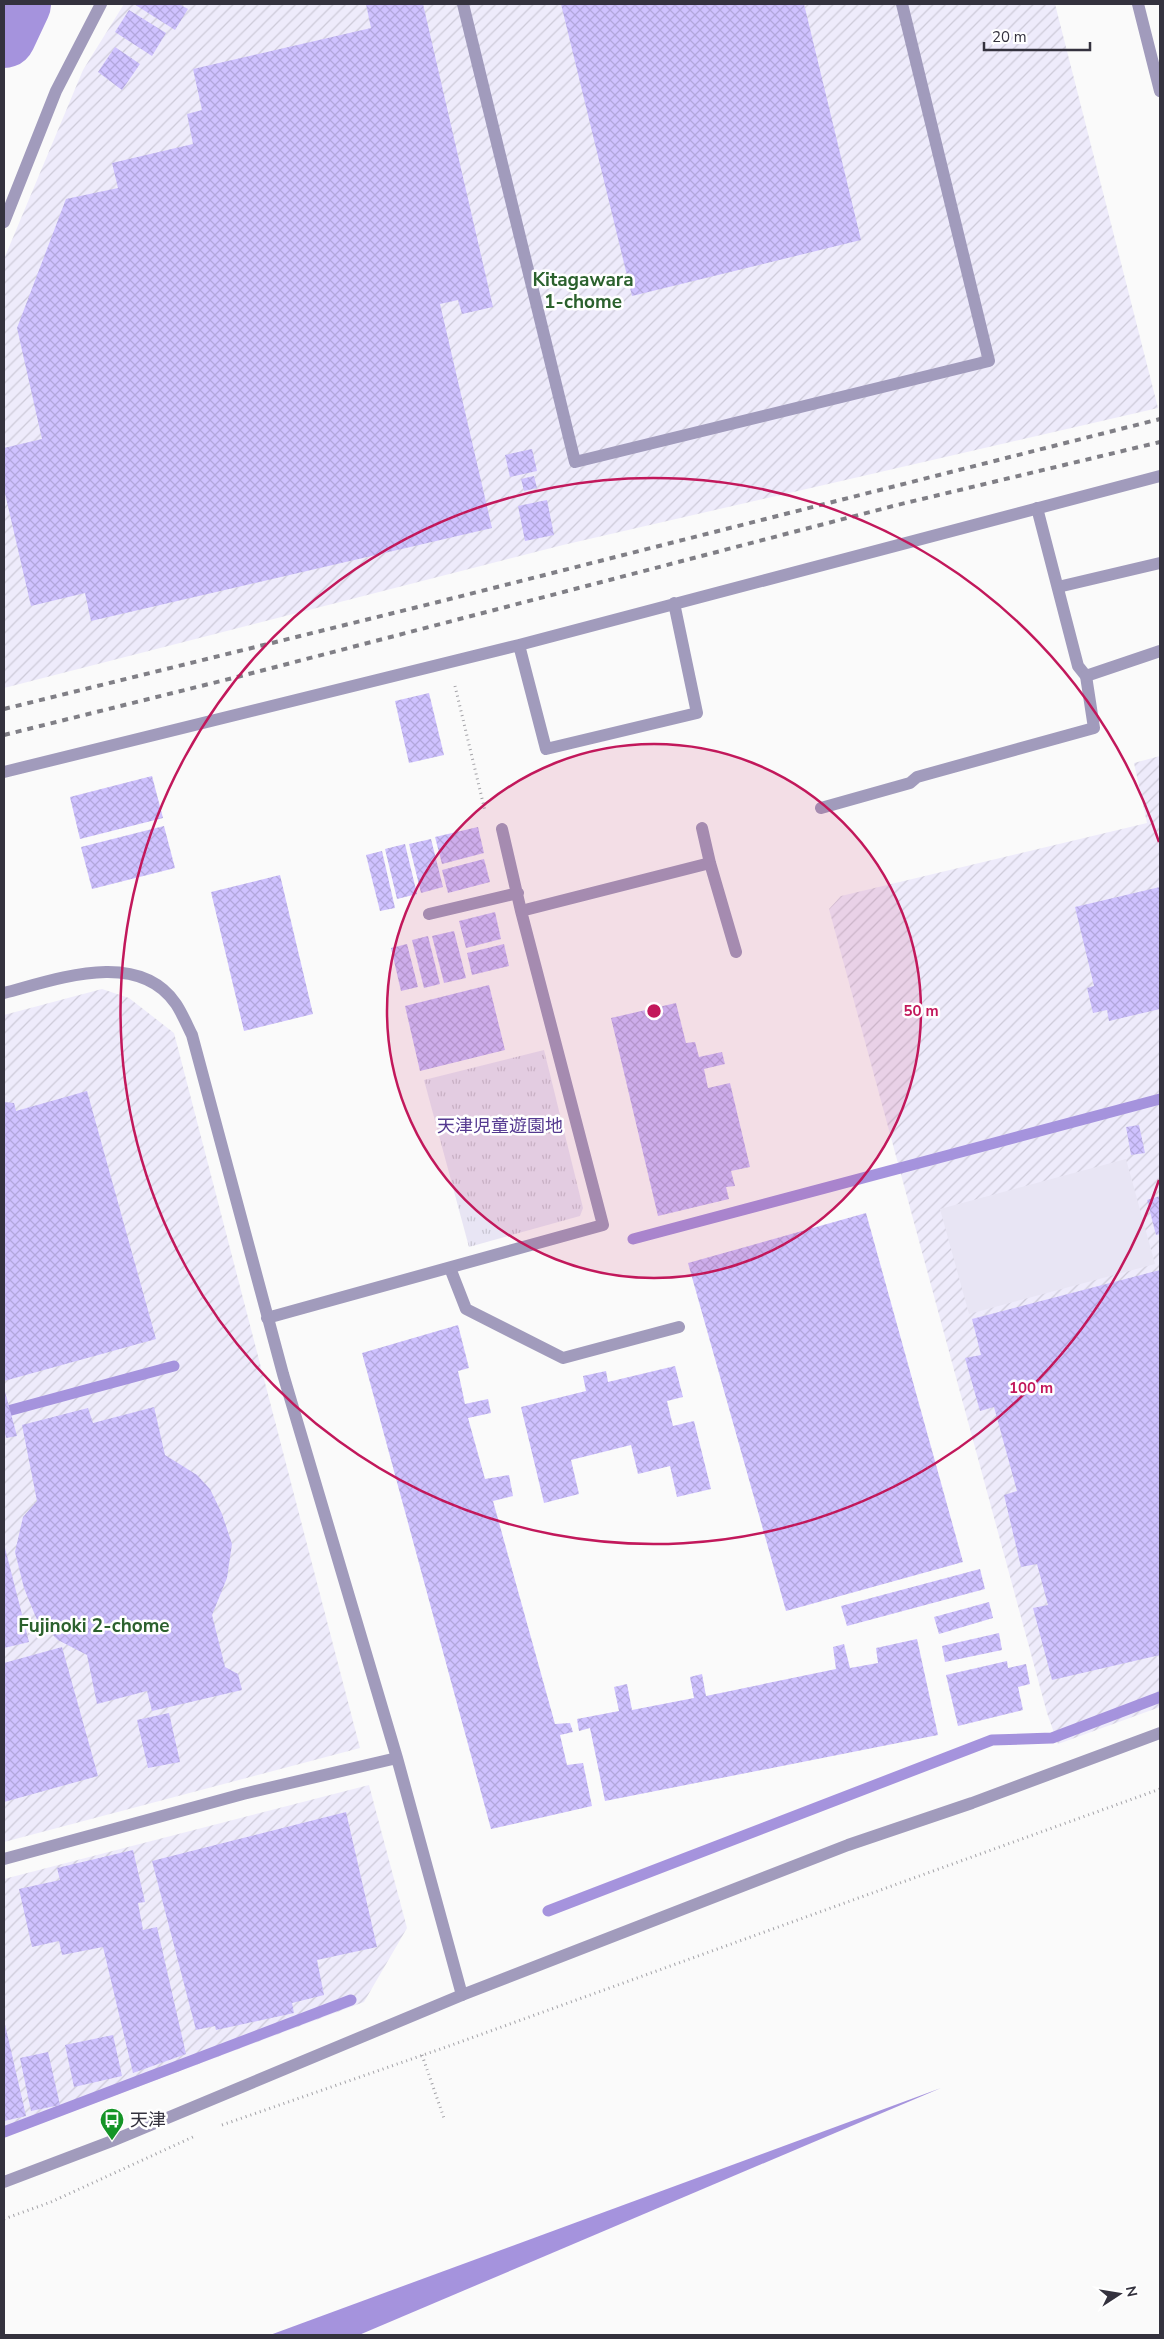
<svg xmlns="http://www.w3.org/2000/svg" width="1164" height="2339" viewBox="0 0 1164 2339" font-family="'Nunito Sans','Noto Sans JP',sans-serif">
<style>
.industrial{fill:url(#industrial-furrows)}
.grass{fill:url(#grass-tufts)}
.garden{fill:#e8e5f4}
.water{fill:#a593dd}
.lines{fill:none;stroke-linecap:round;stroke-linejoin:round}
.stream{stroke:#a593dd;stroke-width:11}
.river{stroke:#a593dd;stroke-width:64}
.building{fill:url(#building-cross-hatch)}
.path{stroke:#a3a2a7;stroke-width:3;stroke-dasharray:1 4;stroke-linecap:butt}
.service{stroke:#a19bbc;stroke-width:12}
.minor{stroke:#a19bbc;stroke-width:12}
.tertiary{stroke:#a19bbc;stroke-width:12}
.rail{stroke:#807f86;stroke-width:4;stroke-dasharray:6 6;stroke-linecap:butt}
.ring{fill:none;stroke:#c2185b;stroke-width:2.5}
.labels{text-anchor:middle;stroke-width:5;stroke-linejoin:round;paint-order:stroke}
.park-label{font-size:18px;fill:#553a90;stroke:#fff}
.poi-label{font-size:18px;fill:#34323e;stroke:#fff;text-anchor:start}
.neighbourhood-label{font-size:19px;font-weight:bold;fill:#2b612d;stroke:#fff}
.centre{fill:#c2185b;stroke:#fff;stroke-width:2.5}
.ring-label{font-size:15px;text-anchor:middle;font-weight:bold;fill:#c2185b;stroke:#fff;stroke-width:5;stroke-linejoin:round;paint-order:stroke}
</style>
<defs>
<pattern id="industrial-furrows" width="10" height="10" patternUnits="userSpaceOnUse" patternTransform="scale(1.25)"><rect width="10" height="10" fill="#eeebfb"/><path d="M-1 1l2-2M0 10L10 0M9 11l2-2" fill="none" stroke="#cdcad8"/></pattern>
<pattern id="grass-tufts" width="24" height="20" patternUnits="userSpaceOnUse" patternTransform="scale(1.25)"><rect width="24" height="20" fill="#e8e5f4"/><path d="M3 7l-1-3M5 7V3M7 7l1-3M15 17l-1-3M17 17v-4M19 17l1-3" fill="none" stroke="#c8c5d2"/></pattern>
<pattern id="building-cross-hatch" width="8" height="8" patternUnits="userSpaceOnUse" patternTransform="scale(1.25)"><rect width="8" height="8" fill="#cfc2ff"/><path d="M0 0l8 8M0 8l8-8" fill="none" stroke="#b2a7dc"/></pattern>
</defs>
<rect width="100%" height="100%" fill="#fafafa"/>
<path class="industrial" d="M124,4H1055L1158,408L563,545L4,688V259L83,70Z
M1160,756V1707L1058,1744L1047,1713L829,909L841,896L1147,823L1134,763Z
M102,989L129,998L174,1033L360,1748L4,1842V1015Z
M369,1785L407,1928L364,2002L4,2137V1879Z"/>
<path class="grass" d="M544,1050L583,1208L580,1216L469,1247L424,1080Z"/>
<path class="garden" d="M1126,1159L1155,1264L969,1314L940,1209Z"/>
<path class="water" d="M941,2088L359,2335H270Z"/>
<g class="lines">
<path class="stream" d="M633,1239L1160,1099
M4,1412L174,1366
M548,1911L992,1740L1052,1738L1160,1697
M4,2132L351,2000"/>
<path class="river" d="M4,36L19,4"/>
</g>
<path class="building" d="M134,4H179L188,9L175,30Z
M366,4H423L493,307L462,314L458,300L440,304L492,528L91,621L85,593L31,606L4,489V448L42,439L17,328L66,199L118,188L112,163L193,144L187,114L202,110L193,69L371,28Z
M561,4H804L861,240L632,296Z
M129,10L166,33L152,56L115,32Z
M115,47L140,64L122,90L98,72Z
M532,449L537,471L510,477L505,455Z
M534,476L537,488L524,491L521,479Z
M547,500L554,535L525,541L518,506Z
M429,693L444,755L409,763L395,701Z
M152,776L163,818L80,839L70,797Z
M164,826L175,868L92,889L81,847Z
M478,827L484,853L442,864L435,837Z
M431,839L443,887L421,893L409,844Z
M405,844L417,894L397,899L385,849Z
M382,851L395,908L380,911L366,855Z
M484,859L490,882L448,893L442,870Z
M280,875L313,1014L244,1031L211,892Z
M1160,887V1009L1109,1021L1107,1010L1093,1013L1087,988L1094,986L1075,907Z
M495,912L501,939L466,948L459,921Z
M454,931L466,978L444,983L432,936Z
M428,936L440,984L424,988L412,940Z
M407,944L418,987L401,991L391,948Z
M504,944L509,966L472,975L467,953Z
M489,985L505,1050L420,1071L405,1006Z
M676,1003L686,1043L695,1042L699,1057L722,1052L725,1064L704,1069L708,1088L730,1083L750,1167L731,1171L735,1186L726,1187L729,1199L658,1216L611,1018Z
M87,1091L156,1339L4,1381V1102L14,1103L16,1111Z
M1139,1125L1145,1153L1131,1155L1126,1127Z
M1160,1196V1234L1156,1235L1147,1200Z
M866,1213L963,1562L786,1611L688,1263Z
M1160,1270V1655L1052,1680L1033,1608L1048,1605L1037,1564L1021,1567L1004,1495L1017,1491L994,1407L980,1411L965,1358L981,1355L972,1319Z
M458,1325L469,1368L458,1371L465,1404L488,1399L491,1413L468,1418L485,1479L509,1475L513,1496L493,1501L555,1724L570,1723L573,1732L560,1735L567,1765L583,1763L592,1806L491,1829L362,1353Z
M675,1366L683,1397L667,1401L673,1426L694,1421L711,1489L677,1497L670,1466L638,1474L631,1445L571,1460L579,1494L544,1503L521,1407L586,1391L583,1376L606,1371L608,1382Z
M4,1388L17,1436L6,1438L4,1429Z
M154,1407L165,1455L197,1475L210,1489L222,1514L232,1544L227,1578L212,1615L225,1667L238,1674L242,1690L152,1711L147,1691L97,1704L87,1655L58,1640L37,1620L24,1588L15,1552L23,1517L37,1501L22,1425L88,1408L93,1423Z
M4,1544L29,1642L4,1648Z
M980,1569L985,1589L847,1626L841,1606Z
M989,1602L993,1618L939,1634L934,1617Z
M999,1633L1002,1650L945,1662L942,1646Z
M917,1639L938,1735L605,1801L590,1728L579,1731L577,1719L619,1711L614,1687L627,1684L632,1710L694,1698L690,1677L702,1674L706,1696L836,1669L833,1647L844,1644L850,1668L878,1663L876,1648Z
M62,1647L98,1776L4,1802V1663Z
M1007,1661L1008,1668L1026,1664L1030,1684L1018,1687L1023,1710L958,1726L946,1675Z
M169,1713L180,1762L148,1768L137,1720Z
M346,1812L377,1947L317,1960L324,1995L292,2003L294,2013L216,2030L215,2026L196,2030L152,1861Z
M133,1850L145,1902L138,1903L143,1930L157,1927L186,2054L133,2073L103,1947L62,1955L59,1941L32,1947L19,1889L60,1880L57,1868Z
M4,2020L26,2116L4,2121Z
M113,2035L122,2076L74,2087L65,2045Z
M48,2052L60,2105L31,2111L20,2058Z"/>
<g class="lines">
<path class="path" d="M455,686L485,811
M422,2055L445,2121
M222,2125L449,2046L1160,1789
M4,2219L51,2202L195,2136"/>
<path class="service" d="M463,4L575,462L989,361L902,4
M1058,587L1160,563
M821,808L910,783L917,777L1094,728L1086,676L1078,666L1037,508
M450,1268L466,1309L563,1358L679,1327"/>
<path class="minor" d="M1138,4L1160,91
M4,222L56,91L101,4
M519,645L546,749L697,713L674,603
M1086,676L1160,651
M4,772L519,645L1160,476
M702,828L710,863L736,952
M521,911L710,863
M429,914L518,893
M4,993C55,980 138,948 176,1004C182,1013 187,1025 192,1035L283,1374L397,1758L462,1995
M267,1318L603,1225L521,911L502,829
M4,1859L243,1794L397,1758"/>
<path class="tertiary" d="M4,2182L112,2141L462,1995L848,1845L972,1803L1160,1733"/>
<path class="rail" d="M4,709L434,603L1160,419
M4,735L241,676L897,505L1160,442"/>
</g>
<circle cx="654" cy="1011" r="267" fill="#c2185b" fill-opacity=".12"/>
<g class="ring">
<circle cx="654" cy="1011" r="267"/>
<path d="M1159 1180A533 533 0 1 1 1159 842"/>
</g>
<defs>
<symbol id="bus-pin" viewBox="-11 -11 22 30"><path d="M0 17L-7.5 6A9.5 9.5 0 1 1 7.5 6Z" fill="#159527" stroke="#fff"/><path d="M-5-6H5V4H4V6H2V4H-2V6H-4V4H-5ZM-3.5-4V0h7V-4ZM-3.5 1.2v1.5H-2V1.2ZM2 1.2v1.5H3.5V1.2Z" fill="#fff"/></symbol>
</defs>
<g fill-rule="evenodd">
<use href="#bus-pin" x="98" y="2106" width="28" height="38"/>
</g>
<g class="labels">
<g class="park-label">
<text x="500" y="1132">天津児童遊園地</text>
</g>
<g class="poi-label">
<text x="130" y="2126">天津</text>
</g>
<g class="neighbourhood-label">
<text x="583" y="286">Kitagawara<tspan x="583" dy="22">1-chome</tspan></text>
<text x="94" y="1632">Fujinoki 2-chome</text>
</g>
</g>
<circle cx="654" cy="1011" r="8" class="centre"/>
<g class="ring-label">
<text x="921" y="1016">50 m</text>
<text x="1031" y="1393">100 m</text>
</g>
<rect width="1164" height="2339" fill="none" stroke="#34323e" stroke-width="10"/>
<g transform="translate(1119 2294) rotate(78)" stroke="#ffffff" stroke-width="4" paint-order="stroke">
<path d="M0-4L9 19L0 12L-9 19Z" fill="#34323e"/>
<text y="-8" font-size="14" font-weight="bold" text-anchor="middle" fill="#34323e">N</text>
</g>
<path d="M984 42v8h106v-8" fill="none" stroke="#34323e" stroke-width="2.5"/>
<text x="992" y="42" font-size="15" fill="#34323e" stroke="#ffffff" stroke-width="4" paint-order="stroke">20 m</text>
</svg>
